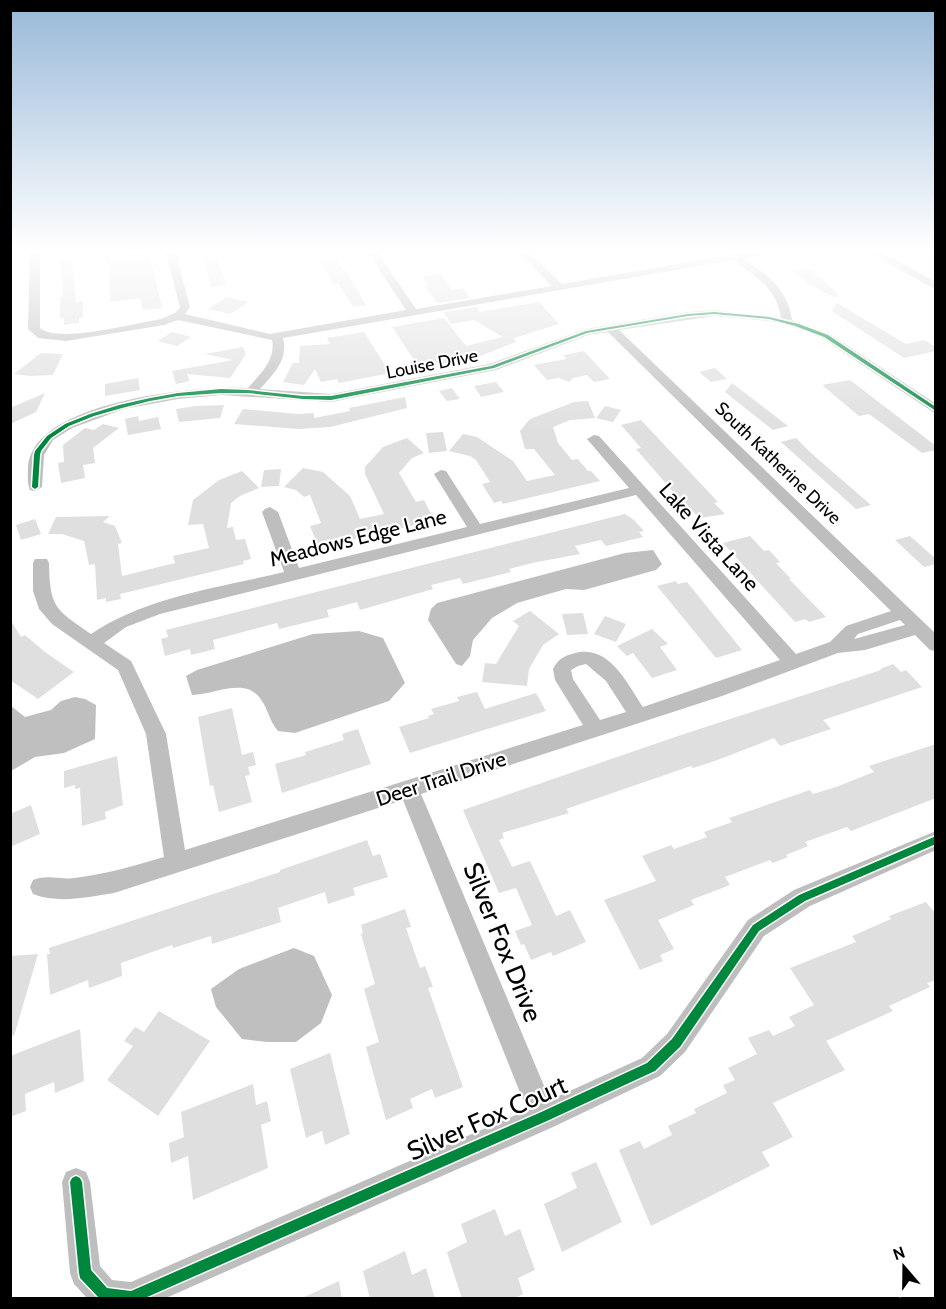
<svg xmlns="http://www.w3.org/2000/svg" width="946" height="1309" viewBox="0 0 946 1309" font-family="Cabin,sans-serif">
<style>
.water{fill:#bfbfbf}
.building{fill:#dfdfdf}
.lines{fill:none;stroke-linecap:round;stroke-linejoin:round}
.street{fill:#bebebe;fill-rule:evenodd}
.cycleway-casing{stroke:#fff;stroke-width:3}
.cycleway{fill:#00873e;fill-rule:evenodd}
.labels{text-anchor:middle;stroke-width:4.5;stroke-linejoin:round;paint-order:stroke}
.far-street-label{font-size:18px;fill:#000;stroke:#fff}
.street-label{font-size:21px;fill:#000;stroke:#fff}
.near-street-label{font-size:26px;fill:#000;stroke:#fff}
</style>
<rect width="100%" height="100%" fill="#fff"/>
<path class="water" d="M653,550L662,564L656,570L584,590L566,589L517,603L492,618L473,640L470,656L462,666L456,664L428,620L431,609L437,603L625,553Z
M359,631L383,638L405,683L389,701L295,733L278,731C269,721 268,708 260,698C244,677 214,695 192,695L186,676L197,670L313,634Z
M75,697L85,699L96,705L95,739L64,753L35,757L11,771V706L25,717L51,710L61,701Z
M294,948L314,956L332,995L321,1023L296,1042H267L242,1039L216,1007L211,989L239,969Z"/>
<path class="building" d="M105,250H117L118,256L149,252L162,308L143,310L140,298L110,302L109,263H106Z
M215,252L226,285L211,287L203,254Z
M72,256L76,302L83,301V318H79V323L64,325V318H60V298L63,297L60,258Z
M335,256L343,270H345L366,305L353,307L339,284H333L320,259Z
M811,270L838,294L835,298L807,283L794,271Z
M441,274L452,290L463,288L470,298L437,303L425,286L429,285L423,277Z
M227,297L249,302L230,314L208,309Z
M539,302L559,324L514,338L516,342L480,356L447,363L419,367L392,327L444,318L466,346L503,337L474,320L451,324L444,312L477,307L480,312Z
M837,303L906,344L924,340L936,347V351L904,358L832,311Z
M172,332L191,337L177,346L158,341Z
M364,332L390,373L339,383L337,379L321,382L315,369L304,385L283,382L293,363H299L300,346L330,344L327,338Z
M243,347L246,354L230,378L187,374L190,381L176,384L172,371L233,360L205,354Z
M584,351L610,379L594,382L587,375L573,378L569,382L559,378L547,380L534,365L567,359L563,355Z
M41,353L63,354L53,375L30,376L14,374Z
M715,368L727,379L711,382L699,372Z
M138,378L140,390L105,396V384Z
M850,380L936,446V450L922,453L869,414L859,416L822,385Z
M496,382L504,392L481,397L474,386Z
M732,383L788,426L773,430L725,392Z
M452,388L460,399L447,401L439,391Z
M45,393L36,412L10,424V408Z
M405,397L407,408L330,427L299,429L234,424L243,409L298,414L314,413V418L350,411L349,408Z
M588,401L595,418L570,420L553,427L558,443L572,460L578,459L588,471H591L600,481L503,504L501,501L494,503L482,484L490,482L476,460L470,456L449,451L463,434L477,437L513,461L527,481L555,475L534,449H525L520,431L530,419L574,402Z
M224,405L220,418L179,422L176,409L195,406Z
M605,406L621,410L613,422L596,418Z
M138,416L139,421L158,417L161,429L128,435L125,419Z
M641,420L718,502L714,503L725,514L700,518L681,501L636,449L641,448L621,425Z
M103,424L119,428L93,448L95,463L83,465L85,478L61,483L58,463L64,462L63,445L85,428L94,430Z
M443,432L447,451L429,453L426,433Z
M407,438L424,453L412,458L399,473L416,502L424,500L431,514L427,515L431,521L319,548L310,526L321,523L310,495L304,497L296,490L284,487L303,468L323,472L350,496L360,519L384,514L365,474V467L383,447Z
M796,438L811,453L871,505L856,509L781,442Z
M281,469L279,486L261,487L264,470Z
M242,471L259,488L240,496L231,503L227,528L233,527L236,540L245,539L251,559L243,561L244,564L120,594L121,599L106,602V598L97,600L95,564L89,565L84,541L62,534H48L56,517L110,516L103,522L115,526L122,543L118,544L122,576L175,563L173,556L209,548L203,524L188,525L193,500L219,480Z
M625,514L634,520L644,531L639,532L643,537L606,546L601,540L575,546L580,554L532,563L509,569L511,572L463,584L460,578L431,585L433,589L360,610L357,602L327,610L329,617L279,629L277,623L213,640L215,649L191,655L190,649L165,656L161,639L168,637L166,630Z
M35,519L41,534L21,540L16,525Z
M750,536L764,551L769,550L780,562L776,563L791,579H789L826,617L809,622L805,619L795,622L723,543Z
M910,536L936,559V564L924,567L895,540Z
M676,581L678,584L687,582L742,650L716,658L657,586Z
M530,611L559,634L543,645L529,669L527,686L482,682L485,663L496,664L519,626L513,621Z
M583,613L588,634L567,635L562,614Z
M605,616L626,624L616,642L594,634Z
M10,619L21,637L25,635L45,652L74,672L38,699L10,680Z
M652,629L668,644L660,647L677,670L652,678L633,653L627,656L617,646Z
M893,664L901,672L906,670L922,687L823,720L831,729L780,746L774,738L715,761L693,768L691,766L566,809L569,813L502,833L504,838L499,840L512,867L530,861L556,916L570,910L586,942L553,956L551,952L531,960L524,944L521,945L515,931L532,925L516,888L499,893L463,810L678,736L881,670L880,669Z
M477,692L485,709L536,693L546,711L410,753L399,727L429,718L428,716L434,714L431,709L459,701L457,697Z
M232,708L242,755L253,752L256,765L248,767L250,775L245,776L252,802L219,812L213,785L210,786L198,717Z
M358,729L371,764L282,793L275,764L306,755L305,752L344,740L342,734Z
M936,744V798L851,831L847,827L805,842L808,846L786,855L788,857L773,863L770,860L725,877L730,885L691,900L694,905L658,920L674,949L660,955L663,961L640,970L604,900L656,881L642,856L671,845L674,849L707,837L704,832L732,822L729,818L810,790L813,794L836,787L874,772L869,766Z
M117,756L123,805L105,812L106,819L82,826L80,788L75,789V785L64,788V771Z
M31,805L40,834L10,847V814Z
M367,840L373,856L380,854L388,877L353,888L355,895L328,904L325,892L278,908L281,922L212,944L211,936L173,948L172,945L121,963L122,976L89,988L88,980L50,995L47,954H50L49,948L280,872V870Z
M926,902L936,914V980L927,983L930,987L889,1006L893,1011L826,1041L845,1070L773,1103L793,1137L762,1152L770,1166L651,1226L619,1150L640,1141L644,1149L672,1135L668,1126L696,1113L694,1109L727,1093L723,1085L735,1080L728,1068L757,1054L748,1038L769,1030L773,1036L795,1026L789,1017L814,1005L790,968L856,942L852,936L891,919L889,916Z
M405,909L411,927L406,928L420,968L425,966L433,987L428,988L463,1087L435,1098L432,1089L410,1099L413,1108L386,1120L366,1047L379,1042L364,989L375,984L361,934L363,933L361,925Z
M38,954L14,1036L10,1035V956Z
M159,1011L210,1041L158,1116L107,1080L133,1046L124,1041L135,1027L144,1032Z
M80,1029L84,1081L55,1093L54,1082L25,1094L26,1111L10,1117V1056Z
M330,1053L350,1134L325,1145L322,1131L306,1138L290,1069Z
M253,1084L256,1105L267,1101L271,1121L261,1125L268,1168L193,1200L188,1156L171,1163L169,1143L184,1137L181,1112Z
M596,1162L622,1222L562,1252L544,1204L577,1188L571,1173Z
M495,1209L505,1236L520,1229L535,1270L518,1278L523,1294L513,1299H462L447,1252L467,1242L461,1224Z
M405,1251L412,1275L426,1268L435,1299H370L363,1271Z
M339,1281L342,1299H300Z"/>
<g class="lines">
<path class="street" d="M30,250H40V328C58,344 136,323 161,319L175,313L180,307L165,250H175L190,307L185,314L270,334L406,310L366,250H376L416,309L552,286L516,250H527L562,284L760,250H782L744,259C768,275 788,290 792,320L830,334L936,404V414L822,338L793,327L769,321L714,316L619,330L936,634V651L930,650L915,635L865,650L838,653L722,696L421,794L550,1100L642,1058L667,1034L748,920L794,890L936,831V850L810,906L764,936L685,1052L660,1076L553,1127L166,1298H87L74,1284L70,1273L62,1182L66,1172L76,1168L86,1172L90,1182L100,1266L112,1280L131,1282L527,1110L403,800L114,893C88,897 59,904 33,894L30,887L33,880C47,874 61,880 75,878C106,874 134,866 164,857L146,734L118,670L52,624L39,609L33,591V563L35,559H47L49,563C50,608 55,609 91,634C147,596 219,588 284,572L262,512L265,509L270,507L278,512L299,568L467,527L434,474L441,470L446,471L480,524L629,488L587,439L594,435L599,436L796,654L830,642L846,626L891,611L608,332L588,335L496,370L331,402L221,395L178,399L124,409L72,428L53,440L44,455L42,487L35,491L30,490C27,484 28,475 28,468C31,401 197,385 248,388C260,374 276,360 272,340L178,320L164,325L66,341L38,338L28,329ZM733,260C756,276 777,289 781,318L714,310L688,312L586,329L489,364L331,394L260,389C273,375 289,359 283,338ZM636,495L780,660L643,707C627,683 609,644 575,653C564,656 558,659 553,669L555,680L583,725L185,850L166,734L131,661L104,643L126,627L160,614ZM900,620L905,625L854,639L858,634ZM586,664L606,681L626,712L600,720L573,679L571,670L578,666Z
M865,250H877L936,282V290Z"/>
<defs>
<path id="cycleway" d="M714,312L769,317L799,324L828,335L936,407V411L824,337L795,326L769,319L714,314L688,316L587,333L494,368L331,400L303,399L248,393H221L178,396L150,401L122,408L94,416L69,426L51,438L41,451L40,455L38,487L35,489L32,487L34,455L35,451L47,436L65,424L90,414L119,405L150,398L178,393L221,389L248,390L303,396H331L491,366L586,331L688,314Z
M936,836V844L805,901L759,931L680,1047L655,1071L547,1121L145,1298H99L80,1278L79,1273L70,1182L72,1178L76,1176L80,1178L82,1182L91,1270L107,1288L131,1291L539,1113L647,1063L672,1039L753,925L799,895Z"/>
</defs>
<use href="#cycleway" class="cycleway-casing"/>
<use href="#cycleway" class="cycleway"/>
</g>
<linearGradient id="sky" x2="0" y2="1"><stop stop-color="#97b8d8"/><stop offset="0.58" stop-color="#fff"/><stop offset="1" stop-color="#fff" stop-opacity="0"/></linearGradient>
<rect width="946" height="433" fill="url(#sky)"/>
<g class="labels">
<g class="far-street-label">
<text transform="translate(432 364) rotate(-11)" y="6">Louise Drive</text>
<text transform="translate(778 463) rotate(44)" y="6">South Katherine Drive</text>
</g>
<g class="street-label">
<text transform="translate(709 537) rotate(48)" y="7">Lake Vista Lane</text>
<text transform="translate(358 538) rotate(-14)" y="7">Meadows Edge Lane</text>
<text transform="translate(441 779) rotate(-18)" y="7">Deer Trail Drive</text>
</g>
<g class="near-street-label">
<text transform="translate(503 942) rotate(68)" y="9">Silver Fox Drive</text>
<text transform="translate(487 1118) rotate(-24)" y="9">Silver Fox Court</text>
</g>
</g>
<rect width="946" height="1309" fill="none" stroke="#000000" stroke-width="24"/>
<g transform="translate(904 1267) rotate(340)" stroke="#ffffff" stroke-width="4.5" paint-order="stroke">
<path d="M0-4.5L10 22L0 15L-10 22Z" fill="#000000"/>
<text y="-9" font-size="16" font-weight="bold" text-anchor="middle" fill="#000000">N</text>
</g>
</svg>
